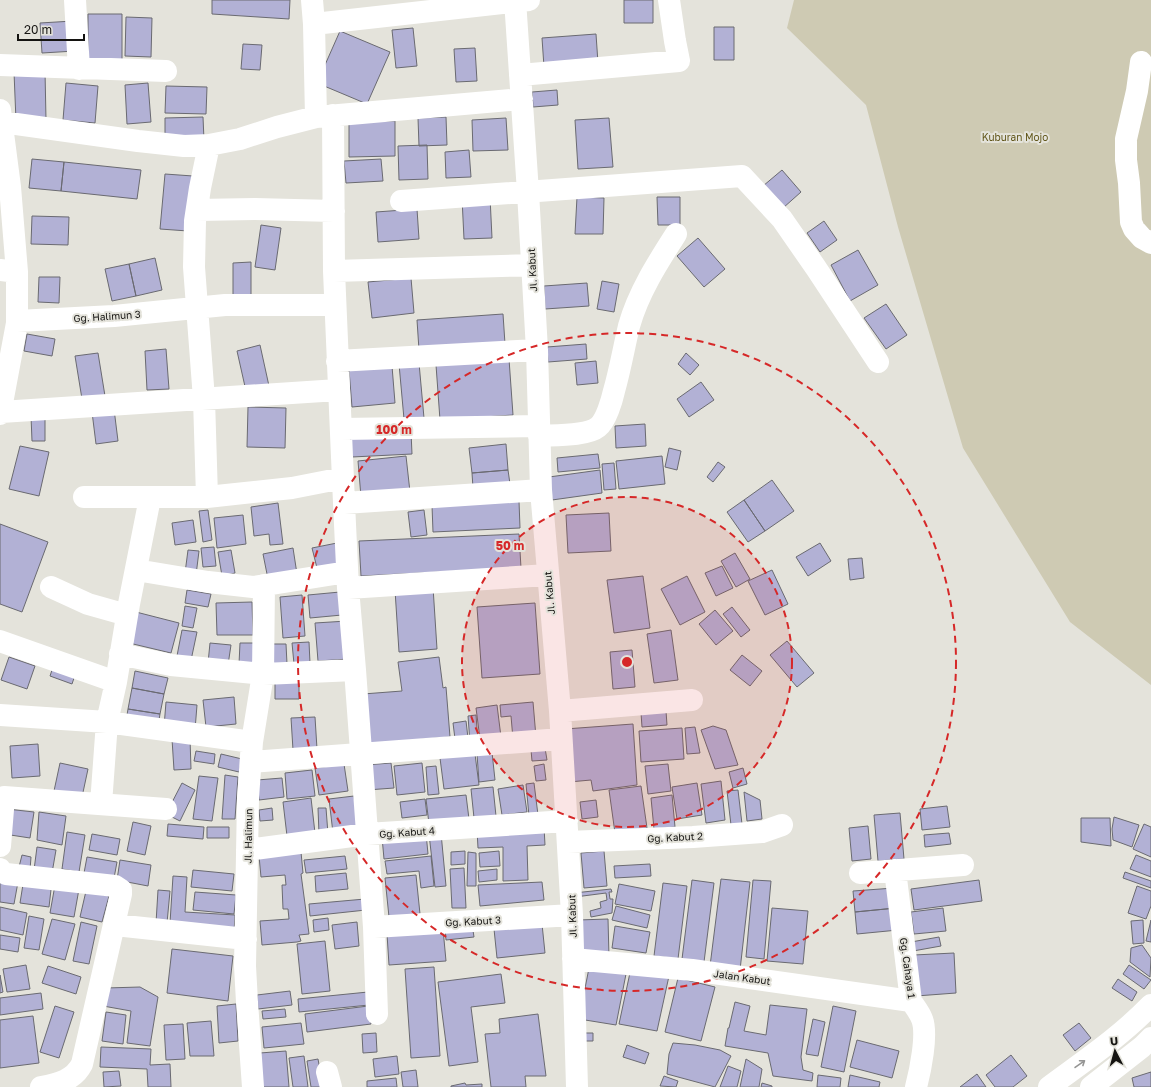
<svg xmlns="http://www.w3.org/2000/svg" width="1151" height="1087" viewBox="0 0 1151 1087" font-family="'Golos Text',sans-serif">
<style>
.green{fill:#cecab3}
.building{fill:#b2b1d5;stroke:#6a6a71}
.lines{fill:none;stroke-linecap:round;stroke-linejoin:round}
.minor{stroke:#fff;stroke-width:22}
.oneway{stroke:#959594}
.ring{fill:none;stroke:#d62828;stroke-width:2;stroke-dasharray:7 5}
.labels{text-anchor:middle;stroke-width:4;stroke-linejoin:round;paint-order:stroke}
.park-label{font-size:10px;fill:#61561a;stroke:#e4e3db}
.street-label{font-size:10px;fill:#141311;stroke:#e4e3db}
.centre{fill:#d62828;stroke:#e4e3db;stroke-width:2}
.ring-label{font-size:12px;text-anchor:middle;font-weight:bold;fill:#d62828;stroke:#e4e3db;stroke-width:4;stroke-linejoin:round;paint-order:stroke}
</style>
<rect width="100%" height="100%" fill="#e4e3db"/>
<path class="green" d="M794,0H1151V685L1070,622L963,448L898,227L866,105L787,28Z"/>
<path class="building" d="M212,0H290L289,19L212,14Z
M624,0H653V23H624Z
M88,14H122V61H88Z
M126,17L152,18L151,57L125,56Z
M73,21L75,51L42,53L40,23Z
M714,27H734V60H714Z
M413,28L417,66L396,68L392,30Z
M340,31L390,52L367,104L317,83Z
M596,34L598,63L544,67L542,38Z
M243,44L262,45L260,70L241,69Z
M475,48L477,81L456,82L454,49Z
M45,71L46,120L16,121L14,72Z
M66,83L98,86L95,123L63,120Z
M148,83L151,122L127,124L125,85Z
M166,86L207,87L206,114L165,113Z
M557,90L558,105L533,107L532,92Z
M203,117L204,140L165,141V118Z
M446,117L447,145L419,146L418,118Z
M506,118L508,150L473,151L472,120Z
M609,118L613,167L578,169L575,120Z
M395,121V156L349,157V122Z
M427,145L428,179L399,180L398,146Z
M469,150L471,177L446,178L445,152Z
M32,159L64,162L61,191L29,188Z
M381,159L383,181L346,183L344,161Z
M64,162L141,170L137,199L61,191Z
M782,170L801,192L783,208L763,186Z
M165,174L193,176L188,231L160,229Z
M490,197L492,238L464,239L462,198Z
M577,197L604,198L603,234H575Z
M657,197H680V225H658Z
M417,209L419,239L378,242L376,212Z
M32,216L69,217L68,245L31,244Z
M824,221L837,240L820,252L807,233Z
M261,225L281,228L275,270L255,267Z
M698,238L725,269L704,287L677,256Z
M858,250L878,285L850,301L831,265Z
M155,258L162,290L136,296L129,264Z
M251,262V295L233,296V263Z
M129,264L136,296L112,301L105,269Z
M39,277H60L59,303L38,302Z
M411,278L414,313L372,318L368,282Z
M602,281L619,284L614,312L597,309Z
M587,283L589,306L545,309L544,286Z
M886,304L907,335L886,349L864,318Z
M503,314L505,344L419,350L417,320Z
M27,334L55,339L52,356L24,351Z
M586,344L587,359L548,362L547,347Z
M260,345L269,386L246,391L237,351Z
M166,349L169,389L147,390L145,351Z
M98,353L105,396L82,399L75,356Z
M686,353L699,365L690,375L678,364Z
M509,359L513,415L440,420L436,365Z
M596,361L598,383L577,385L575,363Z
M419,363L424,418L404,419L399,364Z
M392,366L395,403L352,407L349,370Z
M701,382L714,400L689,417L677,399Z
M248,407L286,408L285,448L247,447Z
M114,409L118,441L96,444L92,412Z
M31,416H45V441H32Z
M645,424L646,446L616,448L615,426Z
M411,432L412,454L352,457L350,435Z
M506,444L508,470L472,473L469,448Z
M20,446L49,452L39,496L9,489Z
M669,448L681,451L677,470L665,467Z
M598,454L600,468L558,472L557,458Z
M406,456L410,492L361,497L358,461Z
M662,456L665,484L619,489L616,461Z
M718,462L725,467L713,482L707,477Z
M614,463L616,489L604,490L602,464Z
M508,470L510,484L473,488L472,473Z
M600,470L602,493L552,500L549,477Z
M772,480L794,511L765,531L744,500Z
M744,500L765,531L748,542L727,512Z
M519,501L520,528L433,532L432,505Z
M278,503L283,544L270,545L269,534L254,536L251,507Z
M208,510L212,540L203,542L199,511Z
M424,510L427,535L411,537L408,512Z
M609,513L611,551L568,553L566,515Z
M243,515L246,544L217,548L214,518Z
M193,520L196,542L175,545L172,523Z
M0,524L48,542L22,612L0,604Z
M519,534L521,568L361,576L359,541Z
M337,543L343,567L318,572L312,548Z
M820,543L831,561L808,576L796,557Z
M214,547L216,566L203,567L201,548Z
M293,548L297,574L268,579L263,554Z
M188,550L199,551L196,575L185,573Z
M231,550L235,573L222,576L218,552Z
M735,553L750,579L736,587L721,561Z
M862,558L864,578L850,580L848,559Z
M722,566L733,588L716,596L705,573Z
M772,570L788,604L765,615L748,581Z
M643,576L650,628L614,633L607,580Z
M687,576L705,612L680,625L661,589Z
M433,587L437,649L399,652L395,590Z
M187,590L211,594L208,607L185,603Z
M340,592L342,615L310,618L308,595Z
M302,595L305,636L283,638L280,597Z
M252,602L253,635H217L216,603Z
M535,603L540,674L482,678L477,607Z
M185,606L197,608L193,628L182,626Z
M732,607L750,630L741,637L723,614Z
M715,610L733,631L716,645L699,624Z
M136,612L179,623L171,653L129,643Z
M347,621L349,659L318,661L315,623Z
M182,630L197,632L190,665L176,661Z
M671,630L678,680L654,683L647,634Z
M787,641L814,673L797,687L770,655Z
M309,642L310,663L294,664L292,643Z
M210,643L231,645L228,665L208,663Z
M240,643H258L257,664H239Z
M271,644H286L287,664H271Z
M632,650L635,687L613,689L610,652Z
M742,655L762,671L750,686L730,670Z
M9,657L35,666L27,689L1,680Z
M439,657L443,688L446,687L450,737L368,744L363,694L402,691L398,662Z
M53,667L75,675L72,684L50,676Z
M135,671L168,678L164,694L132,688Z
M299,682V699H275V683Z
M132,688L164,694L160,714L128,709Z
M234,697L236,724L206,727L203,700Z
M166,702L197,705L195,730L164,727Z
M533,702L536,737L513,739L511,716L501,717L500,705Z
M497,705L501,737L480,739L476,708Z
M128,709L160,714L158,726L126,721Z
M666,711L667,725L642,727L641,713Z
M476,715L478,742L470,743L468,716Z
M315,717L317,749L293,750L291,718Z
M466,721L468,738L455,739L453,723Z
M633,724L637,785L593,791L591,780L569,782L565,729Z
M713,726L726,730L738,765L715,769L701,730Z
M695,727L700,753L687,754L685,728Z
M682,728L684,759L641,762L639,731Z
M190,738L191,769L174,770L172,739Z
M38,744L40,776L12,778L10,746Z
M545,748L547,760L532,761L531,750Z
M196,751L215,754L214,764L194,761Z
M492,752L495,780L479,782L477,754Z
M221,754L242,759L239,772L218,767Z
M475,754L479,785L444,789L440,758Z
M60,763L88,769L82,797L54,791Z
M391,763L394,788L367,790L365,765Z
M422,763L425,792L397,795L394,766Z
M344,764L348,791L319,795L315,768Z
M544,764L546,780L536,781L534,766Z
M668,764L671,791L648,794L645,766Z
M436,766L439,794L428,795L426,767Z
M743,768L747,784L733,788L729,772Z
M312,770L315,796L287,799L285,773Z
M225,775L238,777L235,819H222Z
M199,776L218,778L212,821L193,819Z
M282,778L284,797L259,800L257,780Z
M721,781L725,820L706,823L701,784Z
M182,783L195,790L180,821L166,814Z
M534,783L538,815L529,816L526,784Z
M697,783L702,815L677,819L672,787Z
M523,785L527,812L502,815L498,789Z
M641,786L647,828L615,833L609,790Z
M493,787L496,816L474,818L471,789Z
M738,790L742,824L731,825L727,791Z
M744,792L760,800L762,819L747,821Z
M466,795L469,819L429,824L426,799Z
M672,795L675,827L654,829L651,798Z
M354,796L358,830L333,833L329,799Z
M311,798L315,833L287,836L283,802Z
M425,799L427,815L402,818L400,802Z
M596,800L598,817L582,819L580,802Z
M947,806L950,827L922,830L920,809Z
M272,808L273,820L260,821L259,810Z
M318,808H326L328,834H319Z
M7,809L34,812L30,838L4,834Z
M39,812L66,816L62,845L37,840Z
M900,813L904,859L878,861L874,815Z
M1114,817L1139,825L1132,847L1113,840L1112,829Z
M1081,818H1110L1111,846L1081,842Z
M133,822L151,826L145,855L127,851Z
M168,824L204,827L203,839L167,836Z
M1144,824L1151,827V857L1133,849Z
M868,826L871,859L852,861L849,828Z
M207,827H229V838H207Z
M544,827L545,845L527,846L528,880L503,881V847L478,848L477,830Z
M67,832L85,835L79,872L62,869Z
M426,833L428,854L384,859L382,837Z
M441,833L446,886L435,887L429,834Z
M949,833L951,844L925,847L924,835Z
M92,834L120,839L117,855L89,850Z
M37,847L56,850L52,873L34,870Z
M465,851V864L451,865V852Z
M499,851L500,866L480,867L479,853Z
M604,851L607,886L584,888L581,853Z
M301,852L303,873L301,874L309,934L299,935L301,941L297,942L262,945L260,921L289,919L288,909H283L282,885H286L285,875L261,877L259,856Z
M468,852L476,853V886H467Z
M22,855L31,857L30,870L19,867Z
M1136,855L1151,861V877L1130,869Z
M345,856L347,869L306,873L304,860Z
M431,856L434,886L421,888L419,871L387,874L385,861Z
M87,857L117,862L114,878L84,873Z
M120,860L151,865L148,886L117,880Z
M650,864L651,876L615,878L614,866Z
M464,868L466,908H452L450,869Z
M497,869V880L479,882L478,871Z
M193,870L234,874L232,891L191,887Z
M1125,872L1151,881V888L1123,878Z
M346,873L348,889L316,892L315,876Z
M416,875L420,914L389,917L385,878Z
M173,876L187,877L185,912L235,915L234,933L170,923Z
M24,878L52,881L49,907L20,903Z
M0,879L18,882L14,904L0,902Z
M721,879L750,882L740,970L710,966Z
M692,880L714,883L704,962L682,959Z
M753,880L771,881L764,959L746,957Z
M979,880L982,901L914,910L911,889Z
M542,882L544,900L480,906L478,885Z
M663,883L687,886L678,959L654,956Z
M619,884L655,891L651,911L615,904Z
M55,885L79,889L74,917L50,913Z
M1137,886L1151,891V906L1146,919L1128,913Z
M894,888L896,908L855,912L853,891Z
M611,889L612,892H609L610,899H613L612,913L591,917L590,911L601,908L600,902L607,900L606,893L575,897L574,893Z
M158,890L170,891L167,923H156Z
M86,891L109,896L102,922L80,917Z
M195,892L236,895L234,914L193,910Z
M365,899L366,910L310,916L309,904Z
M616,906L650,915L647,928L612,920Z
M0,907L27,913L23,935L0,930Z
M772,908L808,911L803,964L767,961Z
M896,908L898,930L857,934L855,912Z
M943,908L946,931L914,934L911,912Z
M29,916L44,919L39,950L24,948Z
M328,918L329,930L314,932L313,920Z
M52,919L75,924L65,960L42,954Z
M608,919L609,957L579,958L578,920Z
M1143,920L1144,943L1133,944L1131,921Z
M1151,920V942L1146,941Z
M81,922L97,926L89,964L73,961Z
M357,922L359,946L335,949L332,925Z
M472,924L474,937L446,940L445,927Z
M542,924L545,953L497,958L494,929Z
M615,926L650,932L646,953L612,948Z
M443,929L446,961L389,965L387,934Z
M0,935L20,938L18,952L0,949Z
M939,937L941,946L913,951L911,942Z
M325,941L330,991L302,994L297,944Z
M1142,945L1151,958L1150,977L1130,962L1131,948Z
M172,949L233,956L228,1001L167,993Z
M954,953L956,993L916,996L914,955Z
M26,965L30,989L7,992L3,969Z
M1129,965L1151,980L1144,989L1123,974Z
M48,966L81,977L76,994L42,983Z
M434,967L440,1056L411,1058L405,969Z
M589,968L626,974L616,1025L579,1019Z
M631,968L669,976L657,1031L619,1024Z
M501,974L505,1003L471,1007L478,1062L449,1066L438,982Z
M0,975L3,992L0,993Z
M678,978L715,987L701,1041L665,1032Z
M1118,979L1137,992L1132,1001L1112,988Z
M140,987L158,997L150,1046L127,1043L131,1011L103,1006L106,988Z
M290,991L292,1005L258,1009L257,995Z
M368,992L369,1005L299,1012L298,999Z
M41,993L43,1009L0,1015V998Z
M735,1002L750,1006L744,1031L766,1035L770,1005L807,1009L801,1057L803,1070L813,1073L812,1081L773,1076L768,1053L725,1046L728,1028H729Z
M236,1004L238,1041L219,1043L217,1006Z
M55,1006L74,1012L59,1058L40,1052Z
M368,1006L371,1024L307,1032L305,1014Z
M833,1006L856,1011L844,1072L821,1067Z
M285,1009L286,1017L263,1019L262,1011Z
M106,1012L126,1015L123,1044L102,1041Z
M538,1014L546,1076H525L526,1087H491L485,1034L500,1033L499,1019Z
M33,1016L39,1063L0,1068V1020Z
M813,1019L825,1022L818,1056L806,1054Z
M211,1021L214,1056H190L187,1023Z
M301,1023L304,1044L264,1048L262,1027Z
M1079,1023L1091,1038L1075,1051L1063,1035Z
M183,1024L185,1059L166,1060L164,1025Z
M376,1033L377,1052L363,1053L362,1034Z
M579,1033H593V1041H580Z
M857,1040L899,1051L892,1078L850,1067Z
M673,1043L695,1045L720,1050L731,1056L715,1087L667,1074L669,1054Z
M627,1045L649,1053L645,1064L623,1057Z
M101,1047L151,1049L150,1065L170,1064L171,1087H148L147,1069L100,1067Z
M286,1051L289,1087H262L260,1053Z
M1011,1055L1027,1076L1013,1087H995L986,1075Z
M304,1056L308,1087H293L289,1058Z
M397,1056L399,1074L375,1077L373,1059Z
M318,1059L323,1087H311L307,1061Z
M746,1059L762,1069L759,1087H740Z
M728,1066L741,1071L737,1087H720Z
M416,1070L418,1087H403L401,1072Z
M119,1071L121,1086L104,1087L103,1072Z
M1151,1072V1087H1134L1132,1078Z
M977,1074L986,1087H960Z
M818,1075L841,1078L840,1087H817Z
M850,1075L880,1082L879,1087H848Z
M664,1076L678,1081L676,1087L660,1086Z
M396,1078L397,1087H367V1081Z
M465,1083L466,1085L482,1084V1087H451V1086Z
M762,1083L772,1086V1087H761Z"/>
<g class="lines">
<path class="minor" d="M75,0L79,69
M312,0L314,24L316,117
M515,0L528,192L537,350L541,490L560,711L572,915L577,1087
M314,24L529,0
M1141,62L1137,91L1126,139V160L1129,183L1131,222L1134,229L1142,238L1151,243
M0,65L166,71
M520,75L679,61L675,41L669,0
M0,110L10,187L17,272
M333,115L334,271L344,503L348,588L355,670L374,927L377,1014
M2,122L138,141L184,146L209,145L240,139L277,127L316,117L522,99
M401,201L742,176L782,219L816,268L878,362
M197,210L255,209L334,211
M0,270L17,272V323L0,414
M334,271L532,265
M17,321L114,316L225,305H335
M337,361L537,350
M1,412L338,390
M341,429L539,426
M539,436C554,435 587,436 598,427C606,421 612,400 614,391C620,370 624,347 629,326C638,293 658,262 676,234
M84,497H207L292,488L343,478
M207,497L204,399L194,267L195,221L200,188L209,145
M344,503L541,490
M136,570L208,582L253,587L347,572
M51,587L88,604L127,615
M348,588L548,575
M0,641L116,682
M120,654L171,665L263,674L355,670
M560,711L692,700
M0,715L107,722L252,742
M251,762L561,739
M101,804L107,722L116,682L129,604L150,498
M568,842L693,837L762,832L782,825
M0,846L4,797L166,809
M247,850L367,834L567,821
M0,869L2,872L6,874L115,886L121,890V894L82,1064C74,1080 58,1084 41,1087
M895,870L911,1001C915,1007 920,1013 922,1019C928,1034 920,1072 916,1087
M860,873L963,865
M115,925L246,939
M374,927L572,915
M573,959L692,970L911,1001
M327,1072L331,1087
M253,1087L247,1002L245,966L248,798L252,742L263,674L264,585
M1049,1087C1084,1061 1120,1037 1151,1005
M1091,1087L1142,1047L1151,1038"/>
</g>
<defs><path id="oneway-shaft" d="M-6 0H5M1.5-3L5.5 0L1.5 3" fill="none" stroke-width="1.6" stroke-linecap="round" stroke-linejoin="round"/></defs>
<use class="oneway" href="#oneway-shaft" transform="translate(1080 1064) rotate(-35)"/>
<circle cx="627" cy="662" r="165" fill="#d62828" fill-opacity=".12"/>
<g class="ring">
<circle cx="627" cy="662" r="165"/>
<circle cx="627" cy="662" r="329"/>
</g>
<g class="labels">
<g class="park-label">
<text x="1015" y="141">Kuburan Mojo</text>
</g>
<g class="street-label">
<text transform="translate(532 270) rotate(-93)" y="4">Jl. Kabut</text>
<text transform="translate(107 316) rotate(-4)" y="4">Gg. Halimun 3</text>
<text transform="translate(549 593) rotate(-95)" y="4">Jl. Kabut</text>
<text transform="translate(407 832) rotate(-4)" y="4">Gg. Kabut 4</text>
<text transform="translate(248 836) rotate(-89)" y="4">Jl. Halimun</text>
<text transform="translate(675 837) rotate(-3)" y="4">Gg. Kabut 2</text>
<text transform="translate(572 916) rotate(-92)" y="4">Jl. Kabut</text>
<text transform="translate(473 921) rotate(-3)" y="4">Gg. Kabut 3</text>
<text transform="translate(908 968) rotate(82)" y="4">Gg. Cahaya 1</text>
<text transform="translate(742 977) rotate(8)" y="4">Jalan Kabut</text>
</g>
</g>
<circle cx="627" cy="662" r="6" class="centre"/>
<g class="ring-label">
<text x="394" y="434">100 m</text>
<text x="510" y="550">50 m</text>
</g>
<g transform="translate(1115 1051) rotate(354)" stroke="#e4e3db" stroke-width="3" paint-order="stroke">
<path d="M0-3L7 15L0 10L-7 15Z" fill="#141311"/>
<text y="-6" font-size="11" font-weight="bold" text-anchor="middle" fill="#141311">U</text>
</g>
<path d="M18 34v6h66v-6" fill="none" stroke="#141311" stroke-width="2"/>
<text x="24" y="34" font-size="12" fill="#141311" stroke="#e4e3db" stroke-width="3" paint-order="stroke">20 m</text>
</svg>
